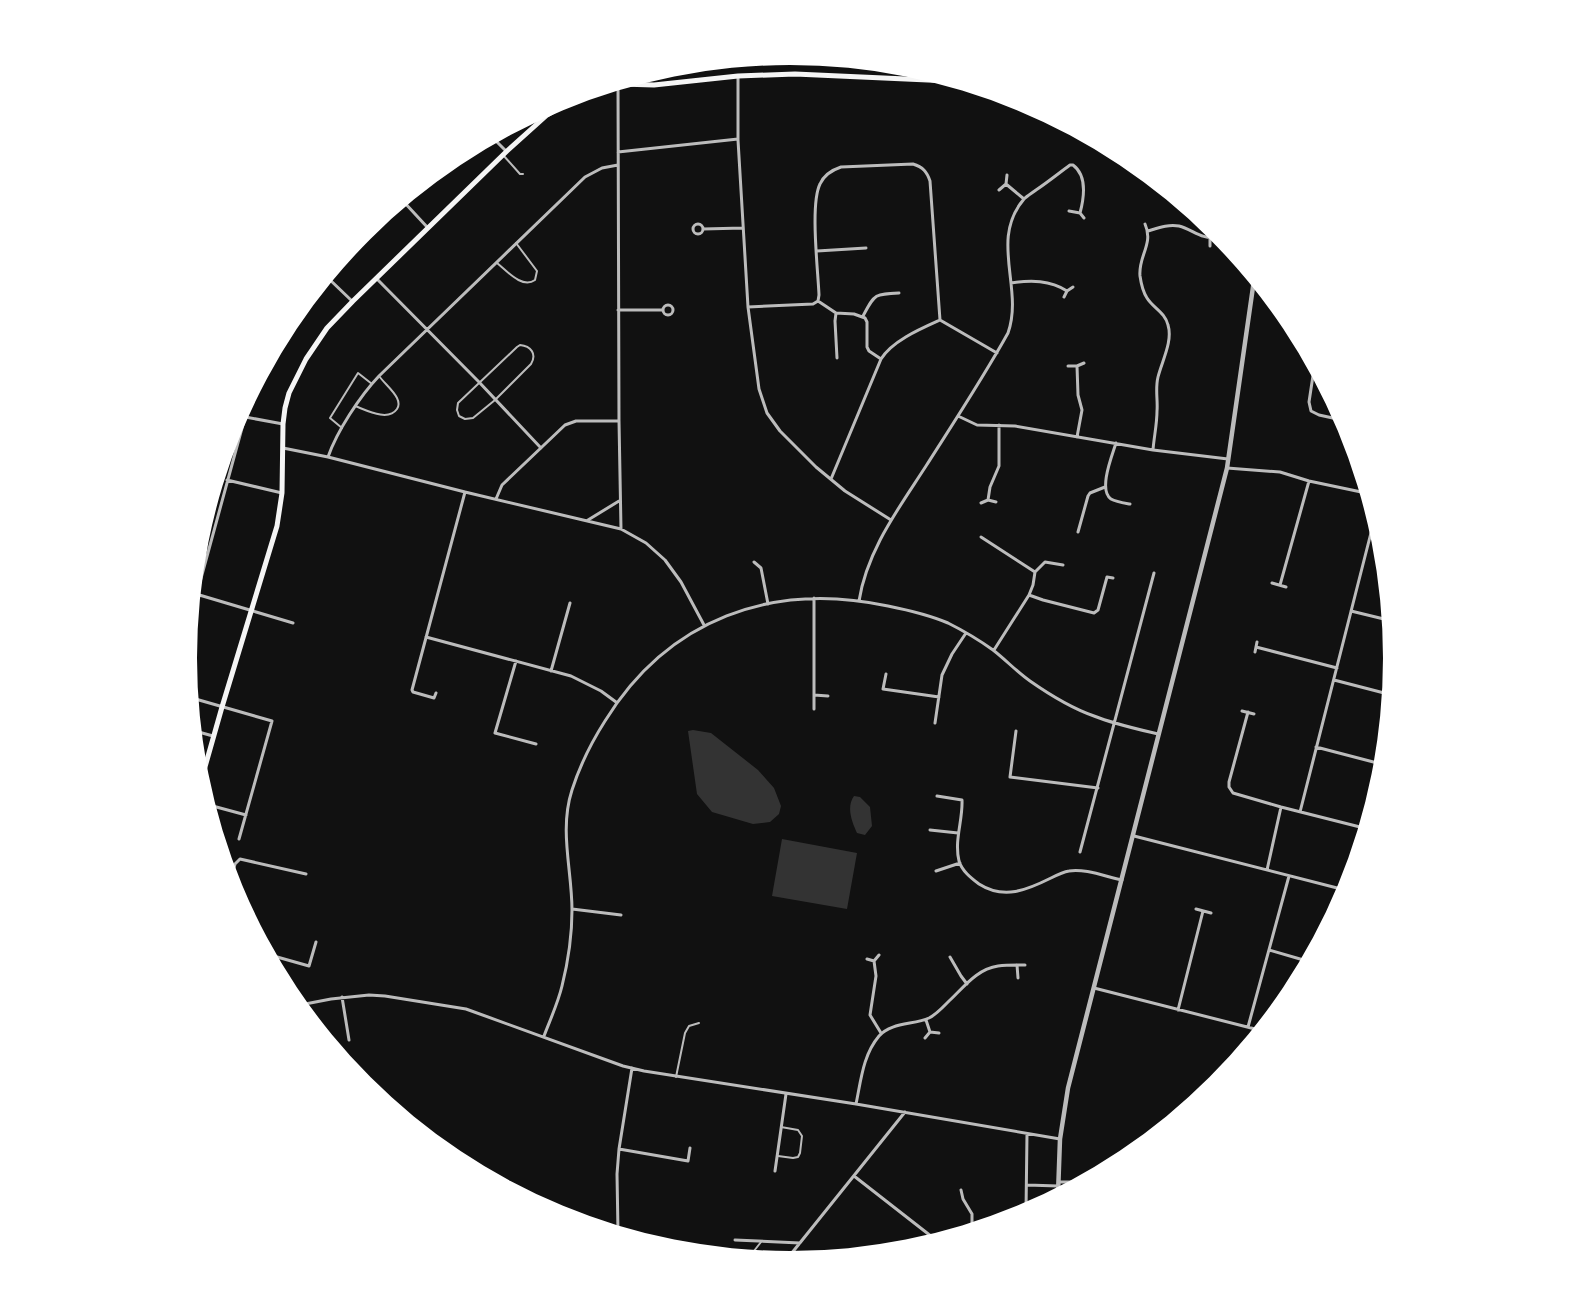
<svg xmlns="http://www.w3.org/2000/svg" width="1580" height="1316" viewBox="0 0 1580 1316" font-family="Overpass,sans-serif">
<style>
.water{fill:#333}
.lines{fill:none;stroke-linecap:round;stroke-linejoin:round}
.service{stroke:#bcbcbc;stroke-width:2}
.minor{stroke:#bcbcbc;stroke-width:3}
.tertiary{stroke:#bcbcbc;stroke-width:4.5}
.primary{stroke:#f5f5f5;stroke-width:5}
</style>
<rect width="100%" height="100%" fill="#111"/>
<path class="water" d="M693,730L711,733L758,770L774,788L781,806L779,814L770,822L753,824L712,812L697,794L688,731Z
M854,796L860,797L870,807L872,826L865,835L857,833C852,822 846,807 854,796Z
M782,839L857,853L847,909L772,896Z"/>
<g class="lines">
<path class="service" d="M503,155L520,174H523
M497,263C507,271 522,289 535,280L537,271L516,243
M520,345C531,346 537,354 531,364L495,400L473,418L465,419L459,416L457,410L458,403L517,347Z
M355,406C366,410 388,422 397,409C399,406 399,402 397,398C393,390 384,383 379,376
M342,428L330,418L358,373L372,384
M676,1077L685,1033L689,1026L699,1023
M778,1156L793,1158L798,1157L800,1153L802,1136L798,1130L781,1127
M750,1256L761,1242"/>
<path class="minor" d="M738,77V140L748,307L759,389L767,413L780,431L816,467L845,491L891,520
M618,84L619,421L621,529
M493,138L506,151
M618,152L738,139
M1006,184L1024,199
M999,190L1006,184L1007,175
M403,201L428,228
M1069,211L1080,213L1084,218
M1145,224C1154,244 1138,256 1140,276C1141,283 1143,292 1147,298C1153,308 1165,312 1168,325C1173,341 1162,361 1158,377C1155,389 1158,400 1157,411C1157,424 1154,437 1153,450
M693 229a5 5 0 1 1 10 0a5 5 0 1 1-10 0Z
M703,229L743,228
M1148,231C1158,228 1168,224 1179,226C1192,229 1202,240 1216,237
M1210,246V238
M817,251L866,248
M328,278L352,301
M376,278L479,382L541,448
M1011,283C1031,280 1050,280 1067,291
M1064,297L1067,291L1073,287
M818,301L819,295C818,270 810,204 820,184C824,175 832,170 841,167L913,164C923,167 927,172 930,181L940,320
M663 310a5 5 0 1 1 10 0a5 5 0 1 1-10 0Z
M748,307L813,304L818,301L836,313L854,314L865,318L867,322V347L869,351L881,359
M618,310H663
M836,313L835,321L837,358
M863,316C875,294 874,294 899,293
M1068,366H1077L1084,363
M1077,366L1078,395L1082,410L1077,437
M1314,369L1309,402L1311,411L1319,415L1342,420
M240,416L283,424
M958,416L977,425L1015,426L1153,450L1228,459
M1116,443C1112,456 1098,490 1111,499C1116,502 1124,503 1130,504
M283,448L328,457L465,492L621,529L646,543L665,560L681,582L704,625
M328,457C337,431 360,396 379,376L585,177L602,168L618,165
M1227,468L1280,472L1309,481L1366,493
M831,479L881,359C892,341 920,329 940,320L997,353
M227,480L282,493
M496,499L502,485L565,425L576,421H619
M988,500L990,487L999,466V425
M981,503L988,500L996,502
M588,520L619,501
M1078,532L1088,496L1090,493L1105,487
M1371,533L1379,536
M981,537L1035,572L1033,585L1029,595L994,650
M754,562L761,568L768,604
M1035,572L1045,562L1063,565
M1272,583L1286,587
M1280,585L1309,481
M196,594L293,623
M1029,595L1043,600L1094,613L1098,610L1107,577L1113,578
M814,598V709
M859,601C867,550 899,508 926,466C954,422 983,378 1008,333C1024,288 989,240 1024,199C1027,196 1032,193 1036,190C1048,182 1059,173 1070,165H1073C1088,176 1084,198 1080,213
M194,604L245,417
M1351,611L1388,620
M426,637L571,676L601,691L616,702
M1256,647L1337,668
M1255,652L1257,642
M516,661L495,733L536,744
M551,671L570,603
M886,674L883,689L939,697
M1334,680L1388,694
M436,693L434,698L413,692L412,690L465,492
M814,695L828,696
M192,698L272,721L239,839
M1242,711L1254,714
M1248,712L1229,782V787L1233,793L1281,807L1364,828
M935,723L942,675L952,654L966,633
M195,731L213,736
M1016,731L1010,777L1098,788
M1316,747L1381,764
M937,796L962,800C963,820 954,840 959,861C962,871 971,878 979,884C1004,900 1027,890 1051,878C1057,875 1063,872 1069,871C1084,868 1107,877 1122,880
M209,805L246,815
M1300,812L1374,521
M930,830L958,833
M1134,836L1345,890
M1080,852L1154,573
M1267,870L1281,807
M936,871L960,863
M231,878L235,864L240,859L306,874
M572,909L621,915
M1196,909L1211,913
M1269,950L1307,961
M270,955L309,966L316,942
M950,957L961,976L967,984
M867,959L874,961L879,955
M874,961L876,976L870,1015L881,1033
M1017,965L1018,978
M1094,988L1259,1030
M342,997L349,1040
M300,1005L331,999L369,995L385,996L466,1009L623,1066L644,1071L856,1104L1060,1139
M1178,1010L1203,911
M926,1020L930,1032
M1248,1027L1289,876
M544,1036C550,1020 558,1003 562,986C568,962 572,935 572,910C572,870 559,830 572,790C580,765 591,743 605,721C668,619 772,581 888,606C908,610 929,615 948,623C964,631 979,640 993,650C1006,660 1017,672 1030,681C1050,695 1071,708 1094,716C1114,724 1137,729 1158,734
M925,1038L930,1032L939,1033
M856,1104C861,1080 863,1055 879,1036C891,1022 914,1025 929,1018C937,1014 943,1007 949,1001C964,987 977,969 998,966C1007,965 1016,965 1025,965
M619,1149L688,1161L690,1148
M775,1171L786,1094
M854,1176L936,1240
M1059,1182H1080
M1027,1185L1058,1186
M961,1190L963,1199L972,1214V1229
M1026,1211L1027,1134
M618,1232L617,1174L619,1149L632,1068
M735,1240L800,1243
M787,1259L905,1112"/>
<path class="tertiary" d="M1058,1194L1060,1139L1068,1088L1227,468L1254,280"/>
<path class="primary" d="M620,84L654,85L738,76L795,74L950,81
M201,781L222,707L277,526L282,493L283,424L285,408L289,393L306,359L327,328L353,301L507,151L547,115L567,103L610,87"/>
</g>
<path d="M0 0H1580V1316H0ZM197 658a593 593 0 1 1 1186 0a593 593 0 1 1-1186 0Z" fill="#fff" fill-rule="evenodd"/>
</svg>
